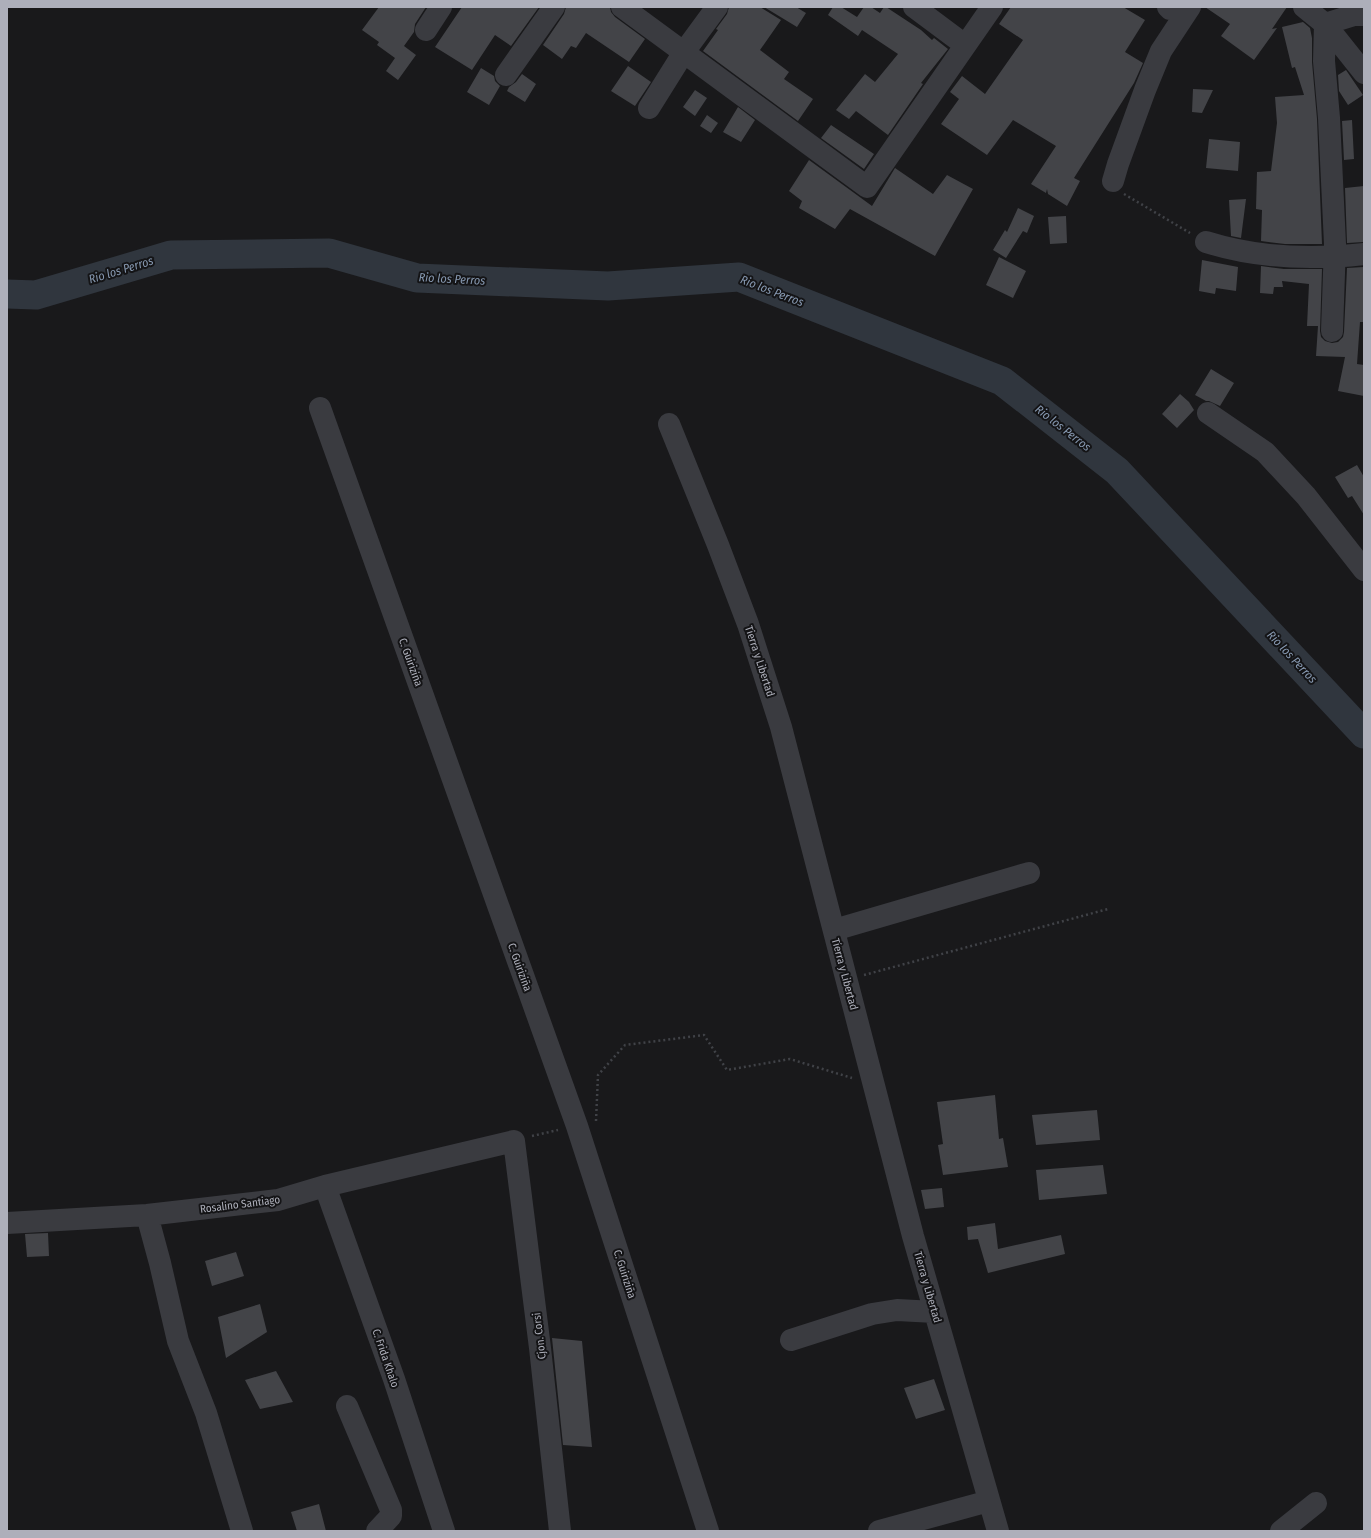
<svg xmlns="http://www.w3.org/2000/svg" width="1371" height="1538" viewBox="0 0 1371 1538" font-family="'Fira Sans Condensed',sans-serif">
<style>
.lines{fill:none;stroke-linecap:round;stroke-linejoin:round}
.river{stroke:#30363e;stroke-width:29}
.building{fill:#434448}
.path{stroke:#404247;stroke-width:2.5;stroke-dasharray:2 3;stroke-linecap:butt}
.minor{stroke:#3a3b40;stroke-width:22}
.labels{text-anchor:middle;stroke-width:4;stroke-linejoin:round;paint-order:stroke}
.street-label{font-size:11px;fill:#adafba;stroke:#141416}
.water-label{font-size:12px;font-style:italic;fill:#8799b1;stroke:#141416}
</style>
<rect width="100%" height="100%" fill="#19191b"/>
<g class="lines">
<path class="river" d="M7,294L36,295L171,255L329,253L417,278L608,286L739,277L1002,381L1117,471L1364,734"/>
</g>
<path class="building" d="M379,7H426L415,24L414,32L404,46L416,55L398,80L386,71L395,58L377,45L379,42L362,30Z
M462,7H539L511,46L495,35L472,70L435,47Z
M566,7H610L611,12L615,17L645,39L629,62L586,33L576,48L571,46L562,59L543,45L564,14Z
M729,7H760L781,20L760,50L789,72L784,79L813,99L798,121L703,51L718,30L716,29L727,14Z
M764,7H796L806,13L797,27Z
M833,7H841L857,17L864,7H871L880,13L884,7H886L921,30L932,40L934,38L948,49L921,83L923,84L888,135L856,111L849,119L836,110L865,74L875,82L898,54L862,30L858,36L828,15Z
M1011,7H1123L1145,20L1125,52L1143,63L1134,83L1074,178L1080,181L1067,206L1048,194L1047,189L1046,193L1031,184L1056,146L1013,120L987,155L941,124L959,99L950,92L962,76L985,94L1023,40L999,24Z
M1205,7H1287L1272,29L1277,28L1254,60L1221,36L1230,24Z
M1303,22L1310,28L1312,38V62L1317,119L1322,244H1285L1261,241L1262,210L1256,209L1257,172L1271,171L1277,123L1275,97L1304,95L1295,67L1292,68L1282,27Z
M628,66L651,82L635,106L611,91Z
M481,68L494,76L495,81L500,86L489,105L467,92Z
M1346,70L1363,95L1348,105L1339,91L1338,75Z
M522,74L536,84L525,102L507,91L509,87L516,82Z
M1193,89L1213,90L1202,113L1192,112Z
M695,90L707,98L695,116L683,107Z
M738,107L755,120L741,142L723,132Z
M707,115L718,123L711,133L700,126Z
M1352,120L1354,159L1344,160L1342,121Z
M831,125L874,154L864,169L821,138Z
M1209,139L1240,142L1238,171L1206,168Z
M809,160L872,206L895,168L933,194L947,175L973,189L935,256L850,209L835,229L799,208L802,201L789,191Z
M1364,186V242L1347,243L1345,188Z
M1246,199L1241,238L1231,236L1229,200Z
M1018,208L1034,216L1027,233L1023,231L1006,258L993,250L1005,230L1007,232Z
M1066,216L1067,243L1050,244L1048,217Z
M999,257L1026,271L1013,298L986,285Z
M1202,260L1238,267L1236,291L1216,288L1215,294L1199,291Z
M1261,266L1284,269H1322L1320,331L1321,337L1325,341L1332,343L1338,342L1343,337L1344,332L1347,268L1364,267V322H1360L1357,364L1364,365V396L1338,391L1345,357L1316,356L1318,326H1307L1309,284L1282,281L1283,287H1274L1273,294L1260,293Z
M1211,369L1234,383L1220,406L1209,401H1206L1195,395Z
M1180,394L1189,402L1194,410L1177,428L1162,414Z
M1357,465L1364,477V515L1352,496L1348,498L1335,477Z
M995,1095L999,1139L1003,1138L1008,1167L943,1175L938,1145L943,1144L937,1102Z
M1097,1110L1100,1140L1036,1145L1032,1115Z
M1103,1165L1107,1194L1039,1200L1036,1170Z
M942,1188L944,1207L925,1209L921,1190Z
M995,1223L998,1249L1061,1235L1065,1254L988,1273L978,1239L968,1240L967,1227Z
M48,1233L49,1256L27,1257L25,1234Z
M236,1252L244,1276L212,1286L205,1261Z
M260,1304L267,1332L226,1358L218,1317Z
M552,1338L582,1341L592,1447L563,1445Z
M276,1371L293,1402L260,1409L245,1380Z
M934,1379L945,1410L916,1419L904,1388Z
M319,1504L326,1531H297L291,1512Z"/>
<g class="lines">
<path class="path" d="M1124,194L1190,233
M864,975L1108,909
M596,1121L598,1075L625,1045L704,1035L727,1070L790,1059L852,1078
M532,1136L558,1130"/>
<path class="minor" d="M622,7L867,187L992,7
M914,7L965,45
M1168,7L1170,9L1171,7
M1304,7L1325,24L1364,73
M426,30L441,7
M506,75L554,7
M649,108L684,52L717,7
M1113,181L1118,164L1145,90L1161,51L1190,7
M1206,242C1257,258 1311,260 1364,254
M1332,331L1335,244L1329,118L1324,61L1325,24L1354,15H1364
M320,408L577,1126L708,1531
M1208,413L1265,452L1306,496L1364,570
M669,424L718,545L748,624L781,727L913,1236L998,1531
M834,930L1029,873
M325,1186L394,1379L444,1531
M147,1215L160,1263L178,1341L206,1413L242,1531
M7,1223L147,1215L278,1200L325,1186L514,1141L540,1348L560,1531
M791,1340L872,1314L897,1310L935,1312
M347,1406L391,1510V1516L377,1531
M879,1531L989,1501
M1281,1531L1316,1503"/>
</g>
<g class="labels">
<g class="street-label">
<text transform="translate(760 661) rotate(72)" y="4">Tierra y Libertad</text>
<text transform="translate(411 662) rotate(70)" y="4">C. Guiriziña</text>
<text transform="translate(520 967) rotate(70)" y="4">C. Guiriziña</text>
<text transform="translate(845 974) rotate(75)" y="4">Tierra y Libertad</text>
<text transform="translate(240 1204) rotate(-7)" y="4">Rosalino Santiago</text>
<text transform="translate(625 1274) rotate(72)" y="4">C. Guiriziña</text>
<text transform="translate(928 1287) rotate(74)" y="4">Tierra y Libertad</text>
<text transform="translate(539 1336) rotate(-97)" y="4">Cjon. Corsi</text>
<text transform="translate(386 1358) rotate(71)" y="4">C. Frida Khalo</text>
</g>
<g class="water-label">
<text transform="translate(121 270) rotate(-17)" y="4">Rio los Perros</text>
<text transform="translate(452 279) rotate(3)" y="4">Rio los Perros</text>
<text transform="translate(772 291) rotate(21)" y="4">Rio los Perros</text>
<text transform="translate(1063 428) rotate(38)" y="4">Rio los Perros</text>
<text transform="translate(1292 657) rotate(47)" y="4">Rio los Perros</text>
</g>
</g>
<rect width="1371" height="1538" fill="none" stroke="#adafba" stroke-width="16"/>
</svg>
